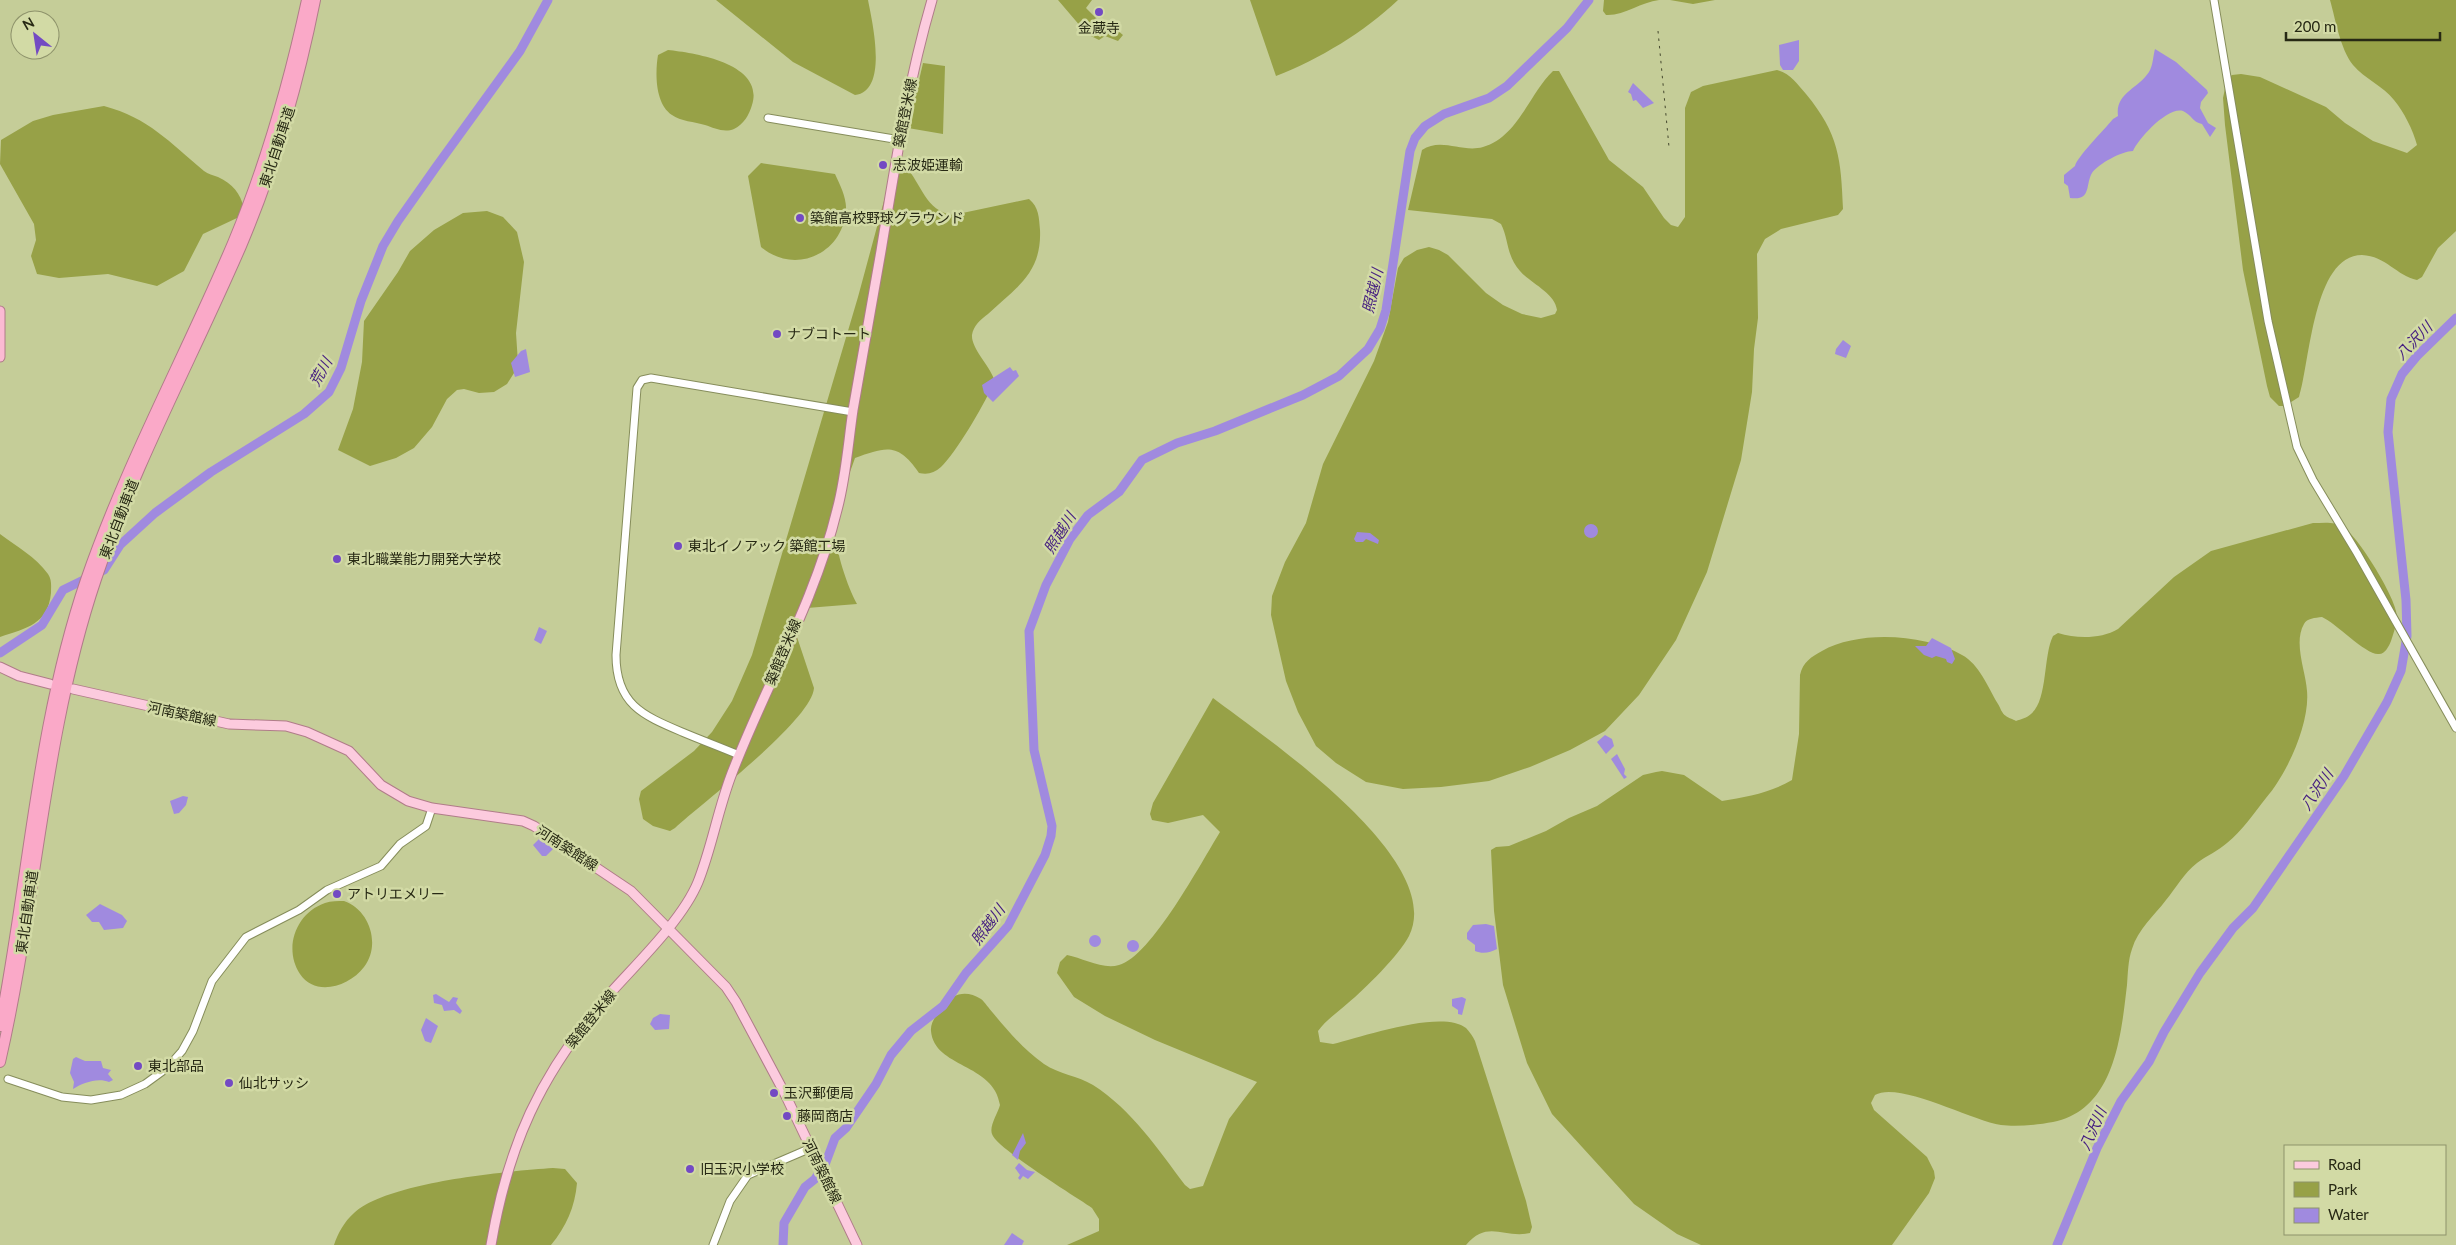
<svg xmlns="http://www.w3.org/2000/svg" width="2456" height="1245" viewBox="0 0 2456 1245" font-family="Lato,'Noto Sans JP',sans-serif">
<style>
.green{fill:#97a147}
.water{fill:#a08adf}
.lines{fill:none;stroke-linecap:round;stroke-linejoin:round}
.river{stroke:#a08adf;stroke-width:9}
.tertiary-casing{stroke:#868d5b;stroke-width:9}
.primary-casing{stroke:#b07c89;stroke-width:11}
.trunk-casing{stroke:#b07c89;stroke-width:11}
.motorway-casing{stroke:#b07c89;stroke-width:12}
.tertiary{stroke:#fff;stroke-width:7}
.primary{stroke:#fccbde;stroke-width:9}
.trunk{stroke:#fbbad3;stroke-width:9}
.motorway{stroke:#faa9c8;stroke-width:10}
.rail{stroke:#44472d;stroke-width:1;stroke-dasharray:2.5 5;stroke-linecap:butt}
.poi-dot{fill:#734ac3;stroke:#d2daa5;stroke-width:2}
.labels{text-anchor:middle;stroke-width:5;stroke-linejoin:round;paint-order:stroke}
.poi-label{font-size:14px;fill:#272914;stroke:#d2daa5;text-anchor:start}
.street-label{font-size:14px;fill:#272914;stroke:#d2daa5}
.water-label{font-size:15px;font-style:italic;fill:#441d80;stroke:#d2daa5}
</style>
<rect width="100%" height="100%" fill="#c5cd98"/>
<path class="green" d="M716,0H868C872,21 889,91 855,95L793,62Z
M1058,0H1092L1086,8L1101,23L1107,22L1123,35L1118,41L1105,36L1099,40L1087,34Z
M1250,0H1398C1364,32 1320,59 1276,76Z
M1604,0H1659C1641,2 1624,16 1606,15L1603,11Z
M1670,0H1715L1693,4Z
M2330,0H2456V231L2438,248L2422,277L2417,280C2397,276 2386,256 2362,255C2313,255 2310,363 2299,397L2285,406H2279L2270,397L2267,386L2243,270L2225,125L2223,98L2227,79L2232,75L2241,74L2260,77L2326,107L2345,123L2373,141L2407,153L2417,145C2413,130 2404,112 2394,100C2383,86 2365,79 2353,65C2340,48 2336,21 2330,0Z
M668,50C696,53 765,64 752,105C749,115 744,124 734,129C724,133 714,128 705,125C695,122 680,121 672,115C655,104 655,73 658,55Z
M923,63L945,66L943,134L908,128Z
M1777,70C1791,74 1797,84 1806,94C1839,134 1841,159 1843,209L1838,215L1781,229L1765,239L1757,254L1758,318L1754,349L1752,392L1741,460L1707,572L1676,640L1639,695L1605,731L1570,750L1530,767L1489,781L1441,787L1403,789L1366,782L1336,763L1316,746L1298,712L1286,681L1271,615L1272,596L1285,562L1306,523L1323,464L1374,361L1388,322L1398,268L1404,258L1417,250L1429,247L1439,250L1448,255L1486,293L1503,305L1522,314L1541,318L1555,314L1557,310C1555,293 1530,283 1520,271C1506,255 1509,240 1501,224L1492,219L1408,210L1422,150C1441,137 1462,153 1483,147C1518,137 1529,94 1553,71H1559L1609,160L1643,187L1664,218L1671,225L1678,227L1685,217V108L1691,92L1703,86Z
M104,106C149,118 169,142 204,171C208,174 213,175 218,177C233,184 240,193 244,208L237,218L203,234L184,271L157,286L108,274L59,278L37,274L31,256L36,240L34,224L0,164L1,140L33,121L53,115Z
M761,163L835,174C840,185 847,198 846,211C842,255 794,275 761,247L748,176Z
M905,166C922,184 925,211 953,215L1029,199C1039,207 1039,218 1040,230C1042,273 1016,288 988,314C981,319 973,326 972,335C971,348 989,365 994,379L992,387C983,406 956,453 941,467C934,473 928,475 919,473C898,442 886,447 855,458C849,476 840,495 836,514C830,536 846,584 857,604L807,608L796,634L814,688C812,720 702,803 675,828L670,831L653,826L643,819L639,799L641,791L694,751L712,732L732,701L752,655L858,297L888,186L898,167Z
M487,211L503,217L517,232L524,262L516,333L518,363L514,373L507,384L494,392L479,393L464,389L457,390L447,399L432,427L414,448L396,458L370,466L338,450L353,409L362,362L364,321L398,272L410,251L434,230L463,213Z
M2313,523C2323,523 2335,521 2343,527C2358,536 2393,594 2396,611C2398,621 2394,632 2391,641C2389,646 2385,654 2379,654C2367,656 2336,623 2322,617C2315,618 2307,618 2304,624C2293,643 2306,672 2307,691C2310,723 2287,774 2266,798C2254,813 2242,831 2227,843C2218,851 2206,856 2197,863C2184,873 2176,888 2166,900C2154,916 2138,929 2132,949C2128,960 2128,973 2127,985C2121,1035 2115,1110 2053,1122C2037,1125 2016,1127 2001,1125C1970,1120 1899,1081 1875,1095L1871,1103L1874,1110L1918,1149L1927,1157L1934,1171L1935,1178L1929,1193L1892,1245H1701L1677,1234L1634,1204L1552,1114L1527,1063L1503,985L1494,911L1491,850L1496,847L1509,846L1546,831L1569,818L1597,806L1643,775L1656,772L1662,771L1684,775L1722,801C1746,797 1770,793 1792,780L1799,734L1800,675C1803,662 1811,657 1822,651C1859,630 1925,634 1962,655C1979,664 1988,687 1998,704C2000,707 2002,714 2006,716C2008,718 2013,719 2016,721C2021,719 2027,718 2031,714C2048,700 2043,656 2053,636L2058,633C2077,639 2101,639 2118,629L2174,577L2211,551Z
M0,534C16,546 36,557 48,574C52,580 51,586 51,593C48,624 27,628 0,637Z
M1213,698C1264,737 1447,859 1409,936C1400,954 1364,990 1348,1003C1338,1012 1326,1020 1318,1031L1320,1042L1333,1044C1362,1037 1442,1009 1466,1028C1470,1032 1473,1037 1475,1041L1526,1201L1532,1227L1530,1233C1504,1239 1488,1219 1466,1245H1067L1099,1231V1219L1092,1208C1076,1197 996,1148 992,1134C989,1126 998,1113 1000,1105C994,1063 934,1068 931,1031C930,1021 939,1012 944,1005C953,993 967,990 981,999C985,1002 989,1009 993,1013C1008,1031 1024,1050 1044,1064C1059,1074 1078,1076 1093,1085C1132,1110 1158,1149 1185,1185L1190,1189L1203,1186L1229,1119L1257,1082L1155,1040L1105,1016L1074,997L1057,973L1060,962L1067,955C1083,958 1103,970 1119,965C1151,957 1202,861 1220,832L1203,815L1168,823L1152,820L1150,814L1153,803Z
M344,901C370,910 381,945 364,967C349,987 315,997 300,974C283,948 296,913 325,903C331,901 338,901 344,901Z
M553,1168L565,1169L577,1183C575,1207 566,1227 551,1245H334C338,1233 344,1222 354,1213C387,1182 507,1171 553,1168Z"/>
<path class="water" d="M1799,40V61L1793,70H1783L1780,65L1779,45Z
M2155,49L2176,62L2207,90L2208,93L2201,102L2200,108L2208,123L2216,128L2210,137L2202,124C2192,122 2192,115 2183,111C2168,106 2138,139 2133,151C2122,151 2098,164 2092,173C2085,185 2092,201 2070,198L2068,186L2064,183V175L2075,166C2077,157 2104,130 2113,119L2118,116C2115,93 2138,89 2149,72C2153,66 2153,56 2155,49Z
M1633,83L1654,103L1643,108L1636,100L1633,101L1631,94L1628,92Z
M1843,340L1851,346L1846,358L1835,354L1836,349Z
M526,349L530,372L515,377L511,363L521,351Z
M1010,367L1013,371L1016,370L1019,376L993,402L984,393L982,385Z
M1584 531a7 7 0 1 1 14 0a7 7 0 1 1-14 0Z
M1357,532L1370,533L1379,540L1378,544L1366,539L1363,542H1356L1354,539Z
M539,627L547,631L541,644L534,640Z
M1932,638L1951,648L1955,659L1952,664L1947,662L1946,659L1936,656L1932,658L1924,655L1915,646H1926Z
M1605,735L1612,739L1614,746L1606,754L1597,742Z
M1617,754L1625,769L1624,774L1627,777L1624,779L1611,759Z
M183,796L188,797L186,805L179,813L174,814L170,801Z
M540,838L555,847L546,856H542L533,845Z
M100,904L122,915L127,921L123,928L104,930L99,922H92L86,915Z
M1486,924L1494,926L1497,949C1490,953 1482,954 1475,951V945L1467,939V933L1473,925Z
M1089 941a6 6 0 1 1 12 0a6 6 0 1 1-12 0Z
M1127 946a6 6 0 1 1 12 0a6 6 0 1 1-12 0Z
M436,994L449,1002L453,997L458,998L456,1003L462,1011L460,1014L454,1010L444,1011L442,1005L434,1003L433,995Z
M1462,997L1466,999L1462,1015L1458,1014V1010L1452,1006V999Z
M660,1014L670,1015L669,1029L655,1030L650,1024L653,1018Z
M426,1018L438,1026L431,1043L425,1041L421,1030Z
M76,1057L85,1061H101L103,1068L111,1070L108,1074L113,1080L109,1082C98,1077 82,1083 73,1089L74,1082L70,1073L73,1059Z
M1023,1133L1026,1143L1020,1151L1018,1160L1012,1155Z
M1019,1163L1027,1170L1035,1172L1028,1179L1023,1176L1020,1180L1018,1178L1020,1175L1015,1168Z
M1012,1233L1024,1241L1022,1245H1004Z"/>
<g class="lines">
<path class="river" d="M0,653L42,625L63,590L104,570L120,545L155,513L211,472L304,414L329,392L341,368L361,301L383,246L398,221L436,167L520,51L548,0
M783,1245L784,1223L805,1187L815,1179L826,1162L835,1138L846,1128L876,1084L891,1055L911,1031L943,1006L966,973L1008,926L1045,855L1051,836L1052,826L1034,750L1029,631L1046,585L1070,539L1088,515L1119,492L1142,460L1177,443L1215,431L1303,395L1339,376L1368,349L1380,329L1386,310L1410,151L1415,138L1425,126L1444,114L1489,98L1507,86L1567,28L1589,0
M2057,1245L2097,1148L2121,1101L2149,1062L2164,1032L2200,973L2233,928L2253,908L2344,776L2387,702L2401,671L2407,636L2406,600L2388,432L2391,399L2402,374L2417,356L2456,318"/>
<defs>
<path id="tertiary" d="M2214,0L2268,321L2297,447L2313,480L2357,553L2456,728
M768,118L900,140
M739,755C720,747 701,740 682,732C642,715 616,704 616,655L637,388L642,380L651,378L853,412
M8,1079L62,1097L91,1100L121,1095L145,1084L167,1068L182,1051L193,1031L212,981L246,937L299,910L327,890L381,866L400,844L426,826L432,808
M713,1245L730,1201L748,1175L811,1148"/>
<path id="primary" d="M0,667L19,676L50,684
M73,689L229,724L286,726L307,732L349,751L381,785L408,801L432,808L523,821L534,826L631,891L726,987L736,1002L784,1092L857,1245
M491,1245C508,1145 540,1075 606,998C634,966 682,921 698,882C712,847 718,809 732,773C766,685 815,601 837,510C846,477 848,444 853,410C862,357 872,304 881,251C895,166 908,82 932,0"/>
<path id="trunk" d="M0,311V357"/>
<path id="motorway" d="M0,1026C29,877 37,724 86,580C126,464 185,356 233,243C266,164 289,83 307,0
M0,1062C37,902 43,736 96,579C135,464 193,357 241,246C275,166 298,85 315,0"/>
</defs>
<use href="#tertiary" class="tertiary-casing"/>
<use href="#primary" class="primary-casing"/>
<use href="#trunk" class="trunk-casing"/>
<use href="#motorway" class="motorway-casing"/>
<use href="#tertiary" class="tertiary"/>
<use href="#primary" class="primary"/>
<use href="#trunk" class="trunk"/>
<use href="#motorway" class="motorway"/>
<path class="rail" d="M1658,31L1669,147"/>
</g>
<g class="poi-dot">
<circle cx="1099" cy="12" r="5"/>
<circle cx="883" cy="165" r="5"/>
<circle cx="800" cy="218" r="5"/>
<circle cx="777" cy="334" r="5"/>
<circle cx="678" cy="546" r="5"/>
<circle cx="337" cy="559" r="5"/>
<circle cx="337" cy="894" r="5"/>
<circle cx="138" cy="1066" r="5"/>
<circle cx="229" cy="1083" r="5"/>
<circle cx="774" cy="1093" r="5"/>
<circle cx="787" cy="1116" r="5"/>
<circle cx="690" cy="1169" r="5"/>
</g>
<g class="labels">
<g class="poi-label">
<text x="1099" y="33" text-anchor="middle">金蔵寺</text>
<text x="893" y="170">志波姫運輸</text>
<text x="810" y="223">築館高校野球グラウンド</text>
<text x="787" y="339">ナブコトート</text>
<text x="688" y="551">東北イノアック 築館工場</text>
<text x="347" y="564">東北職業能力開発大学校</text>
<text x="347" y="899">アトリエメリー</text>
<text x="148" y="1071">東北部品</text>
<text x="239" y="1088">仙北サッシ</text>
<text x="784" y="1098">玉沢郵便局</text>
<text x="797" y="1121">藤岡商店</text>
<text x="700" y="1174">旧玉沢小学校</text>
</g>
<g class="street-label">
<text transform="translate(905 113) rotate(-79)" y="5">築館登米線</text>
<text transform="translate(277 147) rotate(-72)" y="5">東北自動車道</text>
<text transform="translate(119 519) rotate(-69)" y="5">東北自動車道</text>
<text transform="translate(783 652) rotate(-67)" y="5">築館登米線</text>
<text transform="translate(182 714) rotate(12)" y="5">河南築館線</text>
<text transform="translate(567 848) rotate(33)" y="5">河南築館線</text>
<text transform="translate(27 912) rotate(-82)" y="5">東北自動車道</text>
<text transform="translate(591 1019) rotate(-51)" y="5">築館登米線</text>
<text transform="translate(822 1171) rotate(64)" y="5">河南築館線</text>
</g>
<g class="water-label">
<text transform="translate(1373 291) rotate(-77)" y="5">照越川</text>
<text transform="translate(2414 341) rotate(-46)" y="5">八沢川</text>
<text transform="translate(321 372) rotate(-61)" y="5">荒川</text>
<text transform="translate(1060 533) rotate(-58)" y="5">照越川</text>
<text transform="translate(2317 790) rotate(-56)" y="5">八沢川</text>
<text transform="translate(988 925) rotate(-53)" y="5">照越川</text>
<text transform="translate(2093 1129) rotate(-66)" y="5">八沢川</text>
</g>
</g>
<rect x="2284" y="1145" width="162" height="90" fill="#d2daa5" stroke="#8e936b"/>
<rect x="2294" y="1161" width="25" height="8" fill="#fccbde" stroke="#8e936b"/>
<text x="2328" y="1170" font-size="15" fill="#272914">Road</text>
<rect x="2294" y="1182" width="25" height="15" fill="#97a147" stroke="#8e936b"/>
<text x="2328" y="1195" font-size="15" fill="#272914">Park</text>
<rect x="2294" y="1208" width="25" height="15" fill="#a08adf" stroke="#8e936b"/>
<text x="2328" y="1220" font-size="15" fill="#272914">Water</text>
<g transform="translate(35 35) rotate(330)"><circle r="24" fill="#d2daa5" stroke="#8e936b"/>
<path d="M0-4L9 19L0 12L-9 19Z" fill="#734ac3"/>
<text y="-8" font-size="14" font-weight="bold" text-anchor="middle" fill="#272914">N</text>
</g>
<path d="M2286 32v8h154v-8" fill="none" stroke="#272914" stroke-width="2.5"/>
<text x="2294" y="32" font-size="15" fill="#272914" stroke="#d2daa5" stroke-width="4" paint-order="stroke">200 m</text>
</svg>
